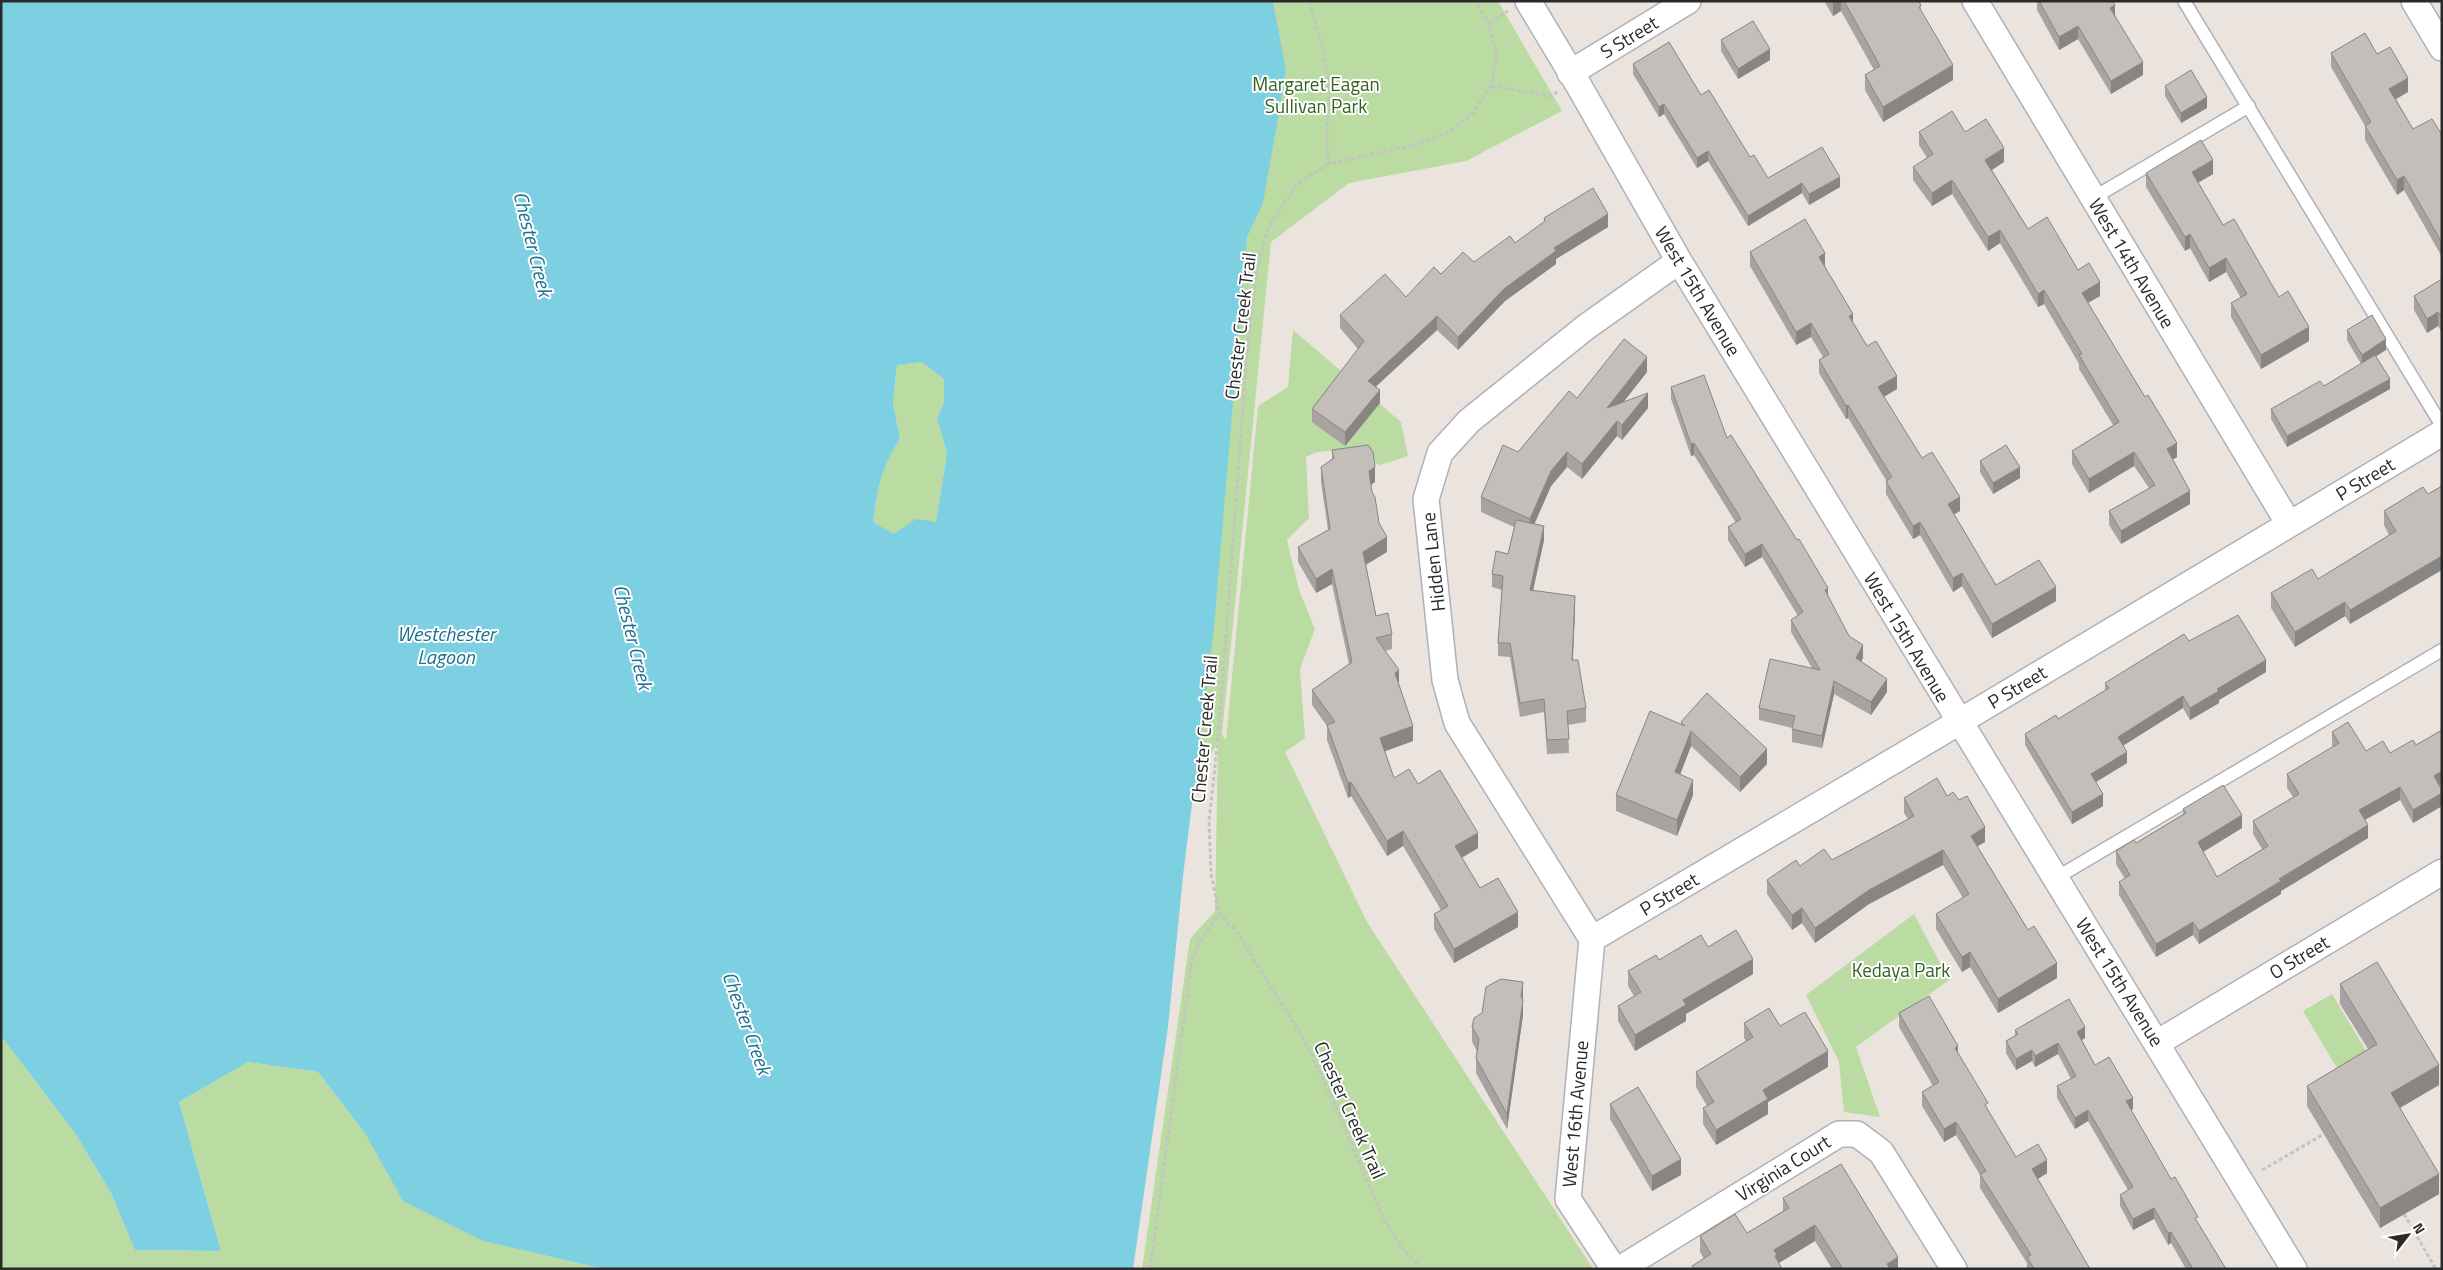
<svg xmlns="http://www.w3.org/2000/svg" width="2443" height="1270" viewBox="0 0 2443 1270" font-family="'Titillium Web',sans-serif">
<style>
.green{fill:#badba1}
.water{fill:#7dd0e1;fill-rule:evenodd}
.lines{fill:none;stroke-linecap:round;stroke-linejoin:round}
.lane-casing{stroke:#aeb1b9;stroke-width:15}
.street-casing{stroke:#aeb1b9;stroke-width:28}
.path{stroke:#c3c3c3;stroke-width:3;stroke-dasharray:4 2.5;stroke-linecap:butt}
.lane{stroke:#fff;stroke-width:12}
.street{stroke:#fff;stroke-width:25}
.wall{fill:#a8a3a0}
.shaded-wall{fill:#888582}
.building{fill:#c3beba;stroke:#888582}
.labels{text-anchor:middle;stroke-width:4;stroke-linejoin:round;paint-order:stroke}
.street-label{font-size:19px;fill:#2a2a2a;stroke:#fff}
.park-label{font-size:19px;fill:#356022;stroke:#fff}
.water-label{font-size:20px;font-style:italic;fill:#1c718d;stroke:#fff}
</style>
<rect width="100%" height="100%" fill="#ebe4de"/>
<path class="green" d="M1222,1H1498L1562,111L1466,161L1349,183L1271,242L1222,734L1226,740L1258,406L1288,387L1293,330L1401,422L1408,456L1380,465C1358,455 1328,444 1306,457L1309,518L1287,540L1299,590L1315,629L1300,669L1305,738L1285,752L1367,922L1593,1269H1142L1190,939L1215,911L1218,741L1167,837Z
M922,362L944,379V402L937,418L947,453L936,522L916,520L895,535L873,522C878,489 881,467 900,439L893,403L897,365Z
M1914,914L1949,980L1856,1047L1880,1117L1844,1112L1839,1062L1806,995Z
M2332,994L2372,1061L2343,1078L2303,1011Z
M1,1036L75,1133L111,1193L135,1250L221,1251L179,1102L248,1062L318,1072L365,1133L483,1241L604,1269H1Z"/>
<path class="water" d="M1,1H1273L1286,72L1263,203L1247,237L1214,627L1183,876L1168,1027L1133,1269H604L483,1241L403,1201L365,1133L318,1072L248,1062L179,1102L221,1251L135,1250L111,1193L75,1133L1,1036ZM922,362L944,379V402L937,418L947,453L936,522L916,519L894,534L873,522C878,489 881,467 900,439L893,403L897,365Z"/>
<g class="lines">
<defs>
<path id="lane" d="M2184,1L2442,426
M2093,198L2249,106
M2056,878L2442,650"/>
<path id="street" d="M1528,1L1579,86L1679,261L2294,1269
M1975,1L2289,524
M2414,1L2442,48
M1570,73L1688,1
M1592,939L1934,737L2442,433
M1592,939L1457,723L1445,680L1426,499L1440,453L1469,421L1586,327L1679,261
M1592,939L1568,1199L1614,1269
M2157,1043L2442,872
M1620,1269L1839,1134H1857L1881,1152L1954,1269"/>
</defs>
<use href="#lane" class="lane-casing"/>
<use href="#street" class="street-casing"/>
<path class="path" d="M1309,1C1317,28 1326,55 1328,83C1330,111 1324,137 1329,164
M1489,23L1508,11
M1491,86L1551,96L1557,92
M2262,1170L2324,1134
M2404,1214L2436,1269
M1150,1269L1192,960L1199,942L1219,914
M1422,1269L1403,1249L1383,1218L1333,1100L1303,1038L1235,929L1219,914L1211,873L1209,822L1219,729L1247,352L1257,268L1269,226L1297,184L1329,164L1414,145L1449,132L1473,113L1491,86L1497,57L1489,23L1476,1"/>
<use href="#lane" class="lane"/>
<use href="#street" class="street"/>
</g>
<path class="wall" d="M1824,1H1919L1921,10L1953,80L1883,122L1865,90V75L1874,70L1841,11L1833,16Z
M2037,1H2112L2115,15L2143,75L2111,94L2078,39L2059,50L2037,10Z
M1721,40L1770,60L1738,79L1721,51Z
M2331,53L2377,54L2408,92L2396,99L2413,129L2442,135V257L2404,190L2397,195L2365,140V126L2331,67Z
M1633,64L1701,95L1750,157L1768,178L1840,187L1809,205L1802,193L1748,226L1708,161L1697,168L1664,114L1659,117L1633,74Z
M2165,86L2207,108L2181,123L2165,96Z
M1919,132H1965L2004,162L1992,170L2028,229L2078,270L2100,296L2088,303L2177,457L2172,460L2190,504L2121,544L2109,525V511L2149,488L2134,466L2089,493L2072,464V451L2113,425L2079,369V364L2044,304L2038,307L2000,243L1988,251L1952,194L1932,206L1913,180V167L1927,158L1919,145Z
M2146,173L2213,174L2198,183L2223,225L2279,297L2309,341L2261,369L2231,317V303L2241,298L2226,272L2209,282L2190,248L2185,251L2146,187Z
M1544,218L1608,227L1556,259V264L1505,301L1458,350L1437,330L1375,387L1380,403L1345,446L1312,422V409L1358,349L1340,328V315L1406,297L1441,274L1474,262L1515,243L1544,222Z
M1750,252L1825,267L1853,322L1867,346L1897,389L1884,397L1922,458L1960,511L1954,514L1996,585L2056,601L1992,638L1962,586L1953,592L1920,535L1913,539L1886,494V480L1848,418L1846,419L1819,373V360L1823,357L1811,337L1796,345L1750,266Z
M2442,279V332L2438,326L2427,333L2414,310V296Z
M2347,330L2386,350L2376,356L2390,389L2287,447L2271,419V409L2324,386L2361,364L2347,340Z
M1647,372L1624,401L1648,408L1622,440L1617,436L1582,479L1567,467L1551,486L1534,524L1544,540L1533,591L1575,610L1573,660L1586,708V722L1568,725L1569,753L1547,754L1544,712L1520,717L1510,657L1498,656V643L1502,590L1492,587V574L1508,554L1514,527L1481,512V497L1518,452L1577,398Z
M1671,387L1727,438L1828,597L1849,636L1863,658L1861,662L1887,692L1871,715L1834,694L1822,748L1792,742V728L1759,720V708L1812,668L1791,632V620L1798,616L1762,557L1745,567L1728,540V527L1736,523L1694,455L1691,456L1671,399Z
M1332,450L1375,482L1371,485L1372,492L1379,523L1387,552L1366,565L1376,616L1392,634V649L1385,651L1399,685L1413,741L1385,751L1394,778L1418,784L1478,848L1462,858L1480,888L1518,927L1454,963L1434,929V914L1441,910L1403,846L1387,856L1351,796L1348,798L1327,740V726L1312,705V690L1349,664L1332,584L1316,593L1298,562V547L1328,530L1321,482V467L1332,459Z
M1980,461L2020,478L1993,494L1980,472Z
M2423,487L2350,624L2345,616L2295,647L2271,608V593L2318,579L2389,535L2384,525V511Z
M2189,641L2266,672L2219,700V703L2190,720L2183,708L2123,745L2127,763L2096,782L2103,806L2072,824L2025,745V734L2058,719L2105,691V683Z
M1681,722L1767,764L1740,792L1691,746L1680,774L1693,795L1677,836L1616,811V795L1681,724Z
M2442,730V784L2439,786L2442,790V806L2413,823L2400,800L2365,820L2368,838L2281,891V894L2199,944L2193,935L2156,957L2119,895V882L2125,879L2116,864V851L2136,843L2183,814V809L2242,828L2203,852L2217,877L2262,849L2253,834V821L2293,797L2287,788V774L2333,747L2332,745V732L2366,751L2390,753L2416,745Z
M1947,796L1985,842L1977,846L2057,978L1998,1013L1970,967L1962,972L1936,929V914L1963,898L1943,865L1869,904L1815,943L1802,923L1792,930L1767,894V880L1800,866L1832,860L1908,819L1904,813V798Z
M1708,947L1753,974L1686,1014V1021L1635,1051L1618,1021V1006L1634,996L1628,986V971L1659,960Z
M1523,982V1015L1507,1129L1476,1073V1058L1477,1051L1472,1042V1027L1482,1013Z
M2340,984L2439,1085L2400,1108L2439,1194L2380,1228L2307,1106V1086L2368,1049L2340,1004Z
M1899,1013L1958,1053L1988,1110L2016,1157L2047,1173L2037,1179L2090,1269H2027V1263L1980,1188V1175L1956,1135L1944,1142L1922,1106V1092L1933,1086L1899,1027Z
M1744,1023L1780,1026L1828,1067L1768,1102V1114L1716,1145L1703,1124V1108L1707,1106L1696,1087V1072L1746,1041L1744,1038Z
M2015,1030L2085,1038L2082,1040L2095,1065L2133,1109L2131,1110L2171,1179L2226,1269H2186L2171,1243L2168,1245L2154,1219L2133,1230L2120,1206V1195L2128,1190L2088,1121L2075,1129L2057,1098V1086L2071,1079L2058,1054L2035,1067L2032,1061L2016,1070L2006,1053V1041L2015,1036Z
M1610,1104L1681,1175L1652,1191L1610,1119Z
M1783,1198L1898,1269H1832L1815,1241L1779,1263L1782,1269H1692V1266L1704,1259L1700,1252V1236L1747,1233L1783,1211Z"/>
<path class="shaded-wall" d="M1833,1H1841V11L1833,16Z
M2115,5V18L2110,8Z
M2078,26V39L2059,50V37Z
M1770,49V60L1738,79V69Z
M2143,62V75L2111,94V81Z
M1953,65V80L1883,122V107Z
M2408,78V92L2389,103V89Z
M2207,97V108L2181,123V113Z
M1664,104V114L1659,117V107Z
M2004,148V162L1985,174V160Z
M1708,151V161L1697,168V158Z
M2213,160V174L2192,186V172Z
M2404,176V190L2397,195V180Z
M1840,177V187L1809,205V194Z
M1952,180V194L1932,206V193Z
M1802,183V193L1748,226V216Z
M1608,214V227L1556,259V264L1505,301L1458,350V337L1505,288L1554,248Z
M2000,230V243L1988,251V237Z
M2190,234V248L2185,251V237Z
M1825,253V267L1819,257Z
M2226,258V272L2209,282V268Z
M2100,282V296L2082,306V293Z
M2044,290V304L2038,307V294Z
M2438,312V326L2427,333V319Z
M1853,314V327L1849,316Z
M1437,316V330L1368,394V381Z
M1811,323V337L1796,345V332Z
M2309,327V341L2261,369V355Z
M2386,339V350L2362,365V355Z
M1647,357V372L1607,423V408Z
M1897,376V389L1878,400V387Z
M2390,379V389L2287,447V436Z
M1380,390V403L1345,446V432Z
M1648,393V408L1622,440V425Z
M1848,405V418L1846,419V406Z
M1617,421V436L1582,479V464Z
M1694,443V455L1691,456V444Z
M2177,443V457L2167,463V449Z
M1567,452V467L1551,486L1530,534V519L1551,471Z
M2134,452V466L2089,493V479Z
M1375,467V482L1369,486V471Z
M2020,467V478L1993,494V483Z
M2190,491V504L2121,544V531Z
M1960,497V511L1948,518V504Z
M1920,522V535L1913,539V526Z
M1544,526V540L1530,604V590Z
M1387,537V552L1363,566V552Z
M1762,544V557L1745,567V554Z
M2442,556V570L2350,624V610Z
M1332,569V584L1316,593V579Z
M1962,573V586L1953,592V578Z
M2056,587V601L1992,638V624Z
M1828,588V600L1825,590Z
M1575,596V610L1572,674V660Z
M2345,602V616L2295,647V632Z
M1863,645V658L1856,671V658Z
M2266,660V672L2219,700V703L2190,720V708L2217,689Z
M1399,670V685L1395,688V673Z
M1887,679V692L1871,715V702Z
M1834,681V694L1822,748V736Z
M2183,696V708L2118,749V737Z
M1413,726V741L1380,753V738Z
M1691,731V746L1675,788V772Z
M1767,749V764L1740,792V777Z
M2127,752V763L2091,785V774Z
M2442,771V784L2434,789V776Z
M1693,780V795L1677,836V820Z
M1351,782V796L1348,798V783Z
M2400,787V800L2359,823V810Z
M2442,793V806L2413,823V810Z
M2103,794V806L2072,824V812Z
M2242,815V828L2198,855V842Z
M2368,825V838L2281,891V894L2199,944V931L2279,879Z
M1985,827V842L1971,850V836Z
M1403,831V846L1387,856V841Z
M1478,833V848L1455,861V846Z
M1943,850V865L1869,904L1815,943V928L1869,890Z
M1802,908V923L1792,930V915Z
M1518,912V927L1454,963V949Z
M2193,922V935L2156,957V944Z
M1970,952V967L1962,972V957Z
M1753,959V974L1686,1014V1021L1635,1051V1035L1683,1000Z
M2057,963V978L1998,1013V999Z
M1523,982V1015L1507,1129V1114Z
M2085,1027V1038L2077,1043V1032Z
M2058,1043V1054L2035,1067V1056Z
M1958,1046V1059L1955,1048Z
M2032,1050V1061L2016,1070V1059Z
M1828,1051V1067L1768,1102V1114L1716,1145V1130L1763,1090Z
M2439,1065V1085L2391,1113V1093Z
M2133,1098V1109L2126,1112V1101Z
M2088,1110V1121L2075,1129V1118Z
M1956,1122V1135L1944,1142V1129Z
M1681,1159V1175L1652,1191V1176Z
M2047,1160V1173L2032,1183V1169Z
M2439,1174V1194L2380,1228V1208Z
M2154,1208V1219L2133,1230V1219Z
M1815,1225V1241L1777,1264V1269L1774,1250Z
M2171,1232V1243L2168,1245V1233Z
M1898,1257V1269H1887V1264Z"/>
<path class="building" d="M1844,1H1919L1921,6L1919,7L1953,65L1883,107L1865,75L1880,66Z
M2039,1H2112L2115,5L2110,8L2143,62L2111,81L2078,26L2059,37Z
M1753,21L1770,49L1738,69L1721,40Z
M2365,33L2377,54L2390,47L2408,78L2389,89L2413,129L2432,119L2442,135V243L2404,176L2397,180L2365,126L2371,122L2331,53Z
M1669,42L1701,95L1709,90L1750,157L1754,155L1768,178L1822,147L1840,177L1809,194L1802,183L1748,216L1708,151L1697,158L1664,104L1659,107L1633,64Z
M2191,70L2207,97L2181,113L2165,86Z
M1952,111L1965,132L1986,119L2004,148L1985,160L2028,229L2047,217L2078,270L2089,263L2100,282L2082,293L2145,397L2148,395L2177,443L2167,449L2190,491L2121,531L2109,511L2155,485L2134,452L2089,479L2072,451L2119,422L2079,355L2082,354L2044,290L2038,294L2000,230L1988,237L1952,180L1932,193L1913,167L1933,154L1919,132Z
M2201,140L2213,160L2192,172L2223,225L2234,219L2279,297L2288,291L2309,327L2261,355L2231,303L2247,294L2226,258L2209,268L2190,234L2185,237L2146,173Z
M1593,188L1608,214L1554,248L1556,251L1505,288L1458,337L1437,316L1368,381L1380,390L1345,432L1312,409L1364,341L1340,315L1385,274L1406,297L1434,267L1441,274L1463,252L1474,262L1510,236L1515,243L1545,221L1544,218Z
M1805,219L1825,253L1819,257L1853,314L1849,316L1867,346L1876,341L1897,376L1878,387L1922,458L1932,452L1960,497L1948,504L1996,585L2039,560L2056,587L1992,624L1962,573L1953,578L1920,522L1913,526L1886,481L1892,477L1848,405L1846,406L1819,360L1829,354L1811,323L1796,332L1750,252Z
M2442,279V318L2438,312L2427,319L2414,296Z
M2372,315L2386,339L2362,355L2347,330Z
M1624,339L1647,357L1607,408L1648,393L1622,425L1617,421L1582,464L1567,452L1551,471L1530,519L1481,497L1503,445L1518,452L1569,391L1577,398Z
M2375,355L2390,379L2287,436L2271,409L2320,381L2324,386Z
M1704,375L1727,438L1731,435L1797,540L1799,539L1828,588L1825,590L1849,636L1863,645L1856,658L1887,679L1871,702L1834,681L1822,736L1792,729L1795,716L1759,708L1770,659L1820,670L1791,620L1803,612L1762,544L1745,554L1728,527L1741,519L1694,443L1691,444L1671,387Z
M1368,445L1373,452L1375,467L1369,471L1372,492L1375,497L1379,523L1387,537L1363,552L1376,616L1388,613L1392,634L1376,638L1399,670L1395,673L1413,726L1380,738L1394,778L1409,769L1418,784L1440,770L1478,833L1455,846L1480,888L1498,878L1518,912L1454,949L1434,914L1448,906L1403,831L1387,841L1351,782L1348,783L1327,725L1335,722L1312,690L1352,662L1332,569L1316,579L1298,547L1330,529L1321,467L1334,458L1332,450Z
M2006,445L2020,467L1993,483L1980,461Z
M2442,486V556L2350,610L2345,602L2295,632L2271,593L2312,569L2318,579L2396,531L2384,511L2423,487L2428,494Z
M1516,520L1544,526L1530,590L1575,596L1572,660H1578L1586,708L1567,711L1569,739L1547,740L1544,699L1520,703L1510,643H1498L1503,576L1492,574L1496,551L1508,554Z
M2238,615L2266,660L2217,689L2219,691L2190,708L2183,696L2118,737L2127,752L2091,774L2103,794L2072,812L2025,734L2056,715L2058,719L2109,688L2105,683L2184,634L2189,641Z
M1707,693L1767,749L1740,777L1691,731L1675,772L1693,780L1677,820L1616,795L1650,711L1685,726L1681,722Z
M2348,722L2366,751L2383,741L2390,753L2413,740L2416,745L2442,730V771L2434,776L2442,790V793L2413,810L2400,787L2359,810L2368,825L2279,879L2281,881L2199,931L2193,922L2156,944L2119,882L2130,875L2116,851L2134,840L2136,843L2186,813L2183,809L2223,785L2242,815L2198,842L2217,877L2268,846L2253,821L2299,794L2287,774L2339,743L2332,732Z
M1937,778L1947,796L1953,792L1959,800L1967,796L1985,827L1971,836L2028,930L2034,926L2057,963L1998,999L1970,952L1962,957L1936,914L1969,894L1943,850L1869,890L1815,928L1802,908L1792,915L1767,880L1796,860L1800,866L1824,849L1832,860L1914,816L1904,798Z
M1736,930L1753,959L1683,1000L1686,1005L1635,1035L1618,1006L1641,992L1628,971L1656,955L1659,960L1701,935L1708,947Z
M2377,962L2439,1065L2391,1093L2439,1174L2380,1208L2307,1086L2377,1044L2340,984Z
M1501,979L1523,982L1521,997L1523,1000L1507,1114L1476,1058L1479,1039L1472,1027L1474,1018L1482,1013L1486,987Z
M1929,996L1958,1046L1955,1048L1988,1103L1985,1105L2016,1157L2038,1144L2047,1160L2032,1169L2090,1269H2034L2027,1257L2031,1255L1980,1174L1986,1171L1956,1122L1944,1129L1922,1092L1939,1082L1899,1013Z
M2069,999L2085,1027L2077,1032L2095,1065L2109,1057L2133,1098L2126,1101L2171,1179L2175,1177L2198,1217L2195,1218L2226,1269H2193L2171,1232L2168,1233L2154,1208L2133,1219L2120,1195L2133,1187L2088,1110L2075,1118L2057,1086L2076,1076L2058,1043L2035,1056L2032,1050L2016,1059L2006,1041L2018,1034L2015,1030Z
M1769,1008L1780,1026L1805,1012L1828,1051L1763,1090L1768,1099L1716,1130L1703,1108L1714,1102L1696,1072L1753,1037L1744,1023Z
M1638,1087L1681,1159L1652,1176L1610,1104Z
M1841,1164L1898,1257L1887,1264L1890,1269H1843L1815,1225L1774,1250L1777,1255L1775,1256L1782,1269H1694L1692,1266L1711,1254L1700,1236L1735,1214L1747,1233L1789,1208L1783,1198Z"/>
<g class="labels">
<g class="street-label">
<text transform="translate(1629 37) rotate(-31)" y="7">S Street</text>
<text transform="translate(2132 263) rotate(59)" y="7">West 14th Avenue</text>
<text transform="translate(1698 291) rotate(59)" y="7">West 15th Avenue</text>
<text transform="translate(1240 326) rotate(-83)" y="7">Chester Creek Trail</text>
<text transform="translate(2365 479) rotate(-31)" y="7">P Street</text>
<text transform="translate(1433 562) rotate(-96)" y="7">Hidden Lane</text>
<text transform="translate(1907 637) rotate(59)" y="7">West 15th Avenue</text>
<text transform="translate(2017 687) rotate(-31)" y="7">P Street</text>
<text transform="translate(1204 729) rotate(-85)" y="7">Chester Creek Trail</text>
<text transform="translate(1669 894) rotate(-31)" y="7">P Street</text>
<text transform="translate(2299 957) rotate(-31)" y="7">O Street</text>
<text transform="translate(2120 982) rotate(58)" y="7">West 15th Avenue</text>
<text transform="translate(1350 1110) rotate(66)" y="7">Chester Creek Trail</text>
<text transform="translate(1575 1114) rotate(-85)" y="7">West 16th Avenue</text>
<text transform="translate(1783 1168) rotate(-32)" y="7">Virginia Court</text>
</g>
<g class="park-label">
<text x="1316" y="91">Margaret Eagan<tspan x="1316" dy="22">Sullivan Park</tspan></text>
<text x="1901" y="977">Kedaya Park</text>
</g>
<g class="water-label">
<text transform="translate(533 244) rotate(76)" y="7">Chester Creek</text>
<text x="446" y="641">Westchester<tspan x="446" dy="23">Lagoon</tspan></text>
<text transform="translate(633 637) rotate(76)" y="7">Chester Creek</text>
<text transform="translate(747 1023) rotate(70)" y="7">Chester Creek</text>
</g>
</g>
<rect width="2443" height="1270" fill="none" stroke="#2a2a2a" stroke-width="5"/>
<g transform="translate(2408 1235) rotate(59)" stroke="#ffffff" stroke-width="4" paint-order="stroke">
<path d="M0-4L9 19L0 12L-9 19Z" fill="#2a2a2a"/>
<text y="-8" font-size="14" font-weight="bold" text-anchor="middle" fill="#2a2a2a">N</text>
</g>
</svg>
